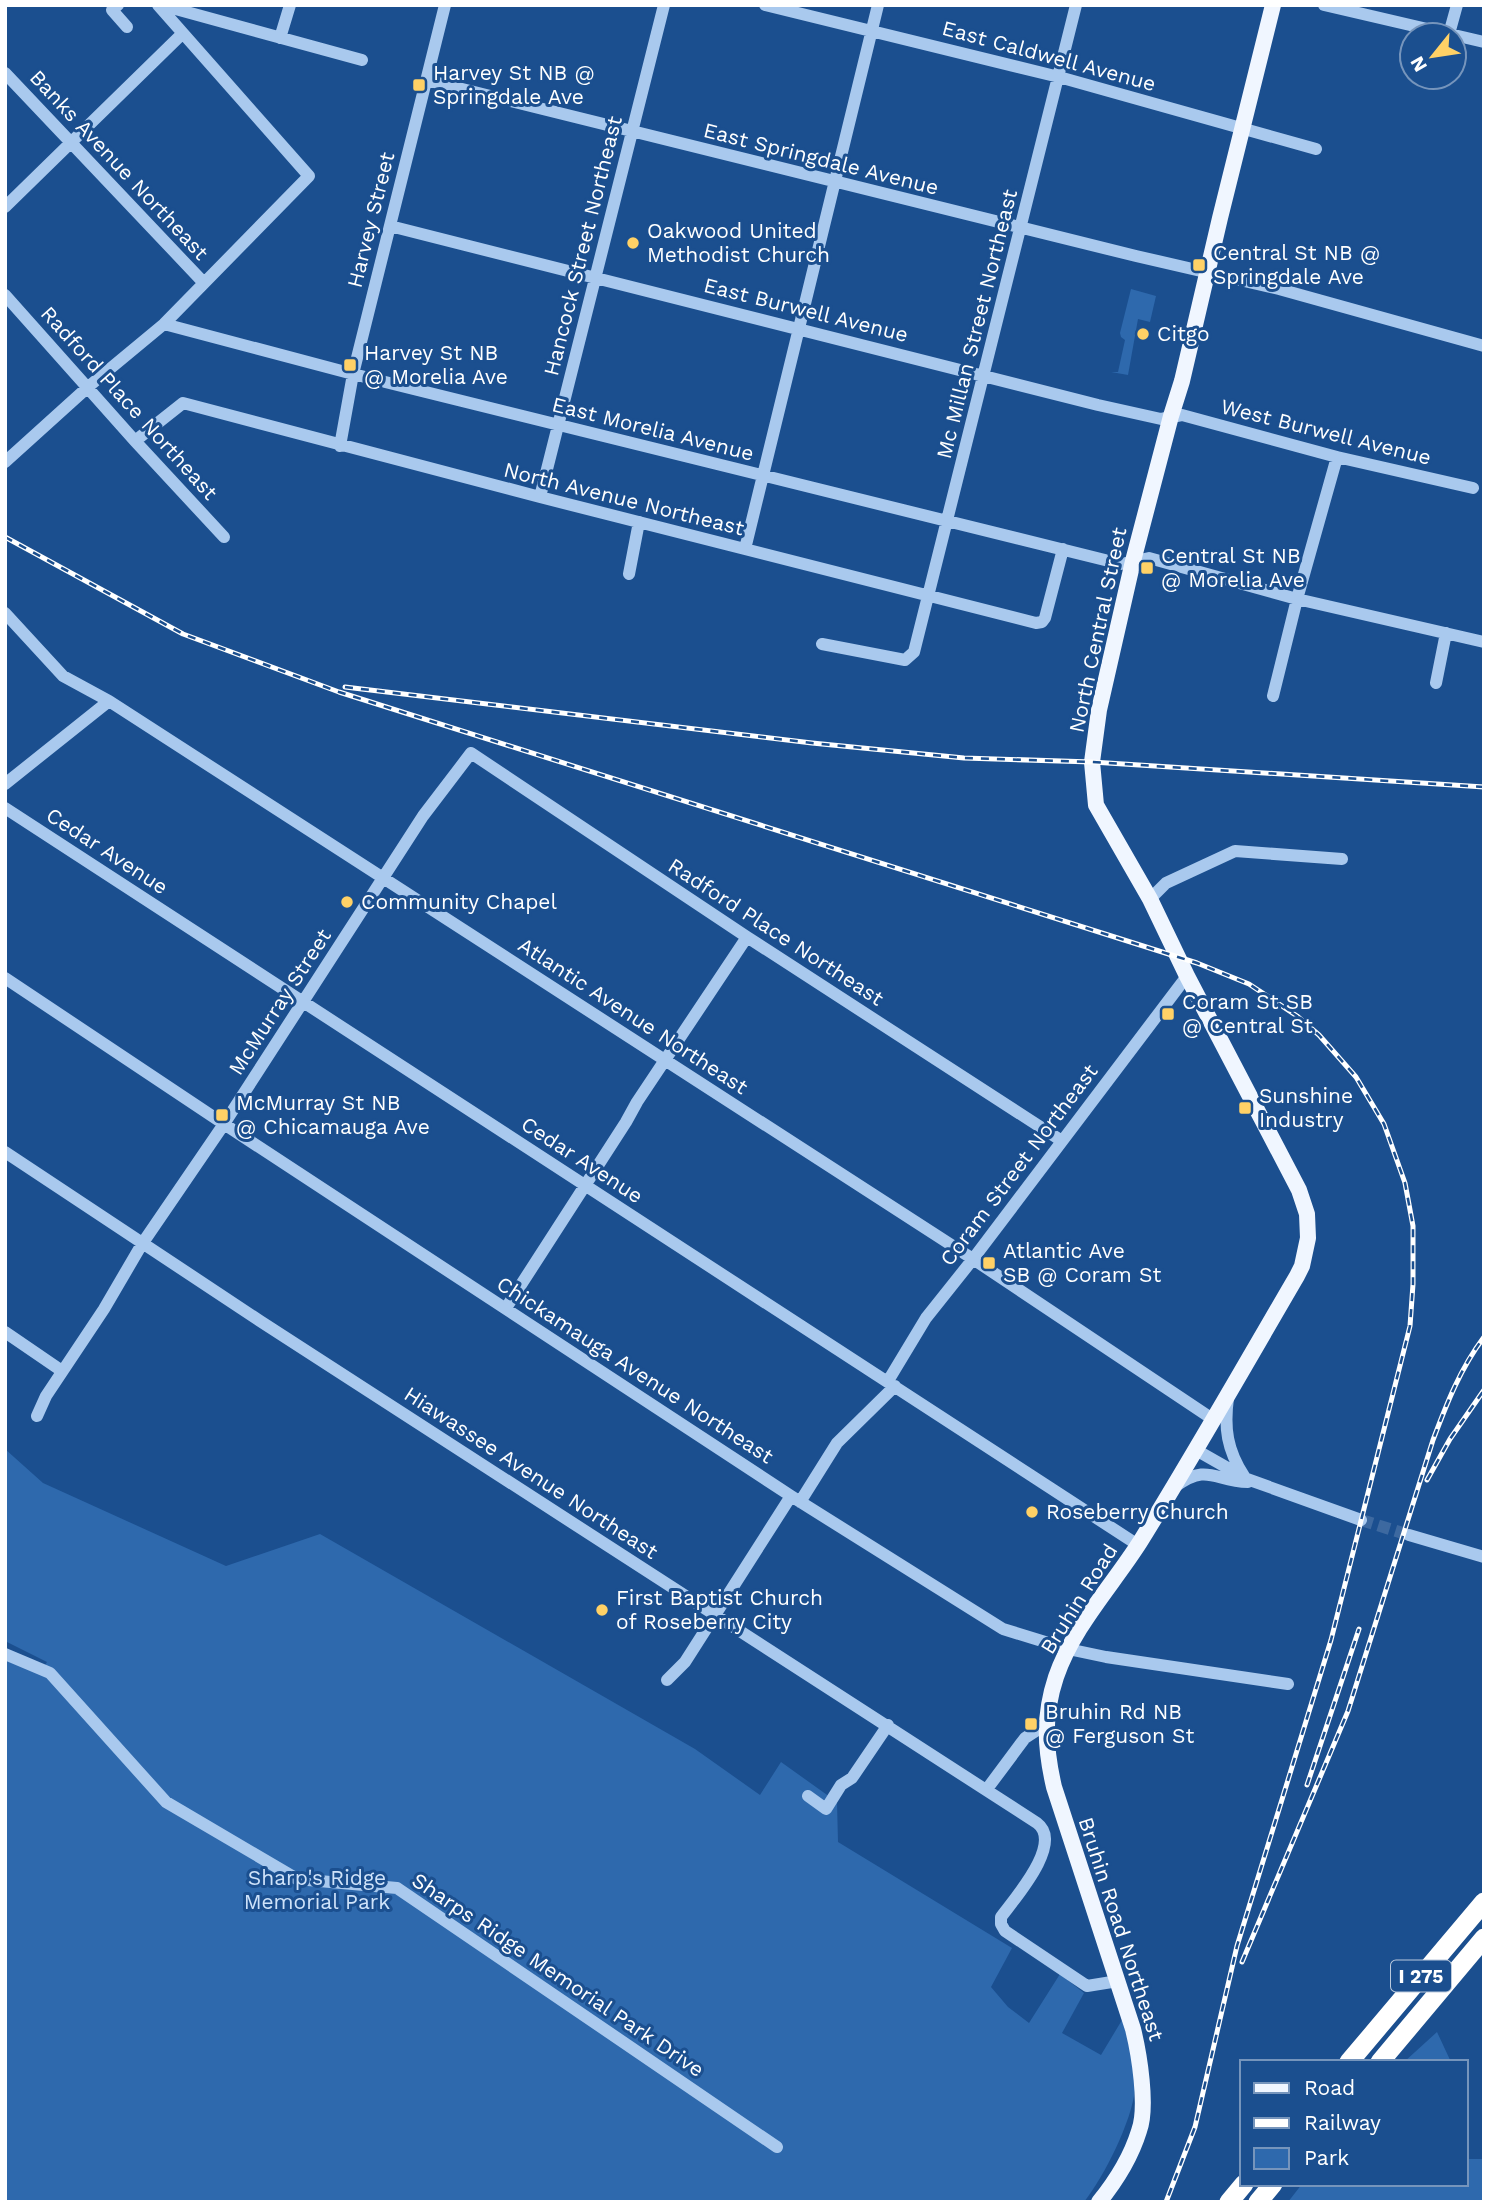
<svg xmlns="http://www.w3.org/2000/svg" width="1489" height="2207" viewBox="0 0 1489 2207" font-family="'Work Sans',sans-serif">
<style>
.green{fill:#2e69ad}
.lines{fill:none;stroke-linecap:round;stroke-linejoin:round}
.minor-tunnel{stroke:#3d69a0;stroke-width:12;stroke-dasharray:12 6;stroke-linecap:butt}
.minor{stroke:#a9c9ee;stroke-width:12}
.major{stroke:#f0f6ff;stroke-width:16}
.highway{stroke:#fff;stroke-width:19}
.rail-casing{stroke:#fff;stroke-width:5}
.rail{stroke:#1b4f8f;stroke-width:2.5;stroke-dasharray:8;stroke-linecap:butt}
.poi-dot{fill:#ffd166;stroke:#1b4f8f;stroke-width:2.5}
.labels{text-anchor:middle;stroke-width:6;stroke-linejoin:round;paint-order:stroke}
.shield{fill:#1b4f8f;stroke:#bbcadd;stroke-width:2}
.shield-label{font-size:19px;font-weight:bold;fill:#fff}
.street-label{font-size:21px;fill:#fff;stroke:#1b4f8f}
.poi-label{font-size:21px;fill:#fff;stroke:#1b4f8f;text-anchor:start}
.park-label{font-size:21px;fill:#cfe3fa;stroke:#1b4f8f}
</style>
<rect width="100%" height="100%" fill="#1b4f8f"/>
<path class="green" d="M1131,289L1156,296L1150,322L1138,319L1128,375L1111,372H1118L1125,340L1121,337L1120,333Z
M5,1449L43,1483L226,1566L320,1534L695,1749L760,1795L781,1762L837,1802L838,1842L1012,1948L991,1987L1008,2007L1029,2023L1060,1974L1084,1993L1062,2033L1101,2055L1122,2020C1129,2043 1137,2065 1135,2089C1132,2121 1104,2177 1084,2202H5V1659L42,1670L47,1662L5,1641Z
M1437,2032L1451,2062H1404Z
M1466,2159H1484V2202H1288L1302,2184H1466Z"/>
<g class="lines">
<path class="minor-tunnel" d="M1361,1520L1409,1535"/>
<path class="minor" d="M118,5L112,10L127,27
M161,5L362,60
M765,5L1059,77L1316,149
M1324,5L1453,35
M1449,34L1457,5
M1454,35L1484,42
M280,38L290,5
M5,73L204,283
M426,80L1136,256L1279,289L1484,346
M5,207L182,34
M390,226L1098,405L1161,419L1182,415L1337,457L1473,488
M5,295L135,441L224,537
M164,324L353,374L1121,564L1149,558L1297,599L1484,642
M135,441L183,403L540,497L1036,623L1042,622L1045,618L1063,549
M340,446L353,374L445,5
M5,462L88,387L164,324L309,176L158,5
M540,497L664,5
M745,549L878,5
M629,574L639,522
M5,613L63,676L109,701L973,1259L1214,1420
M822,644L905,660L914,652L1076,5
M1436,683L1446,633
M1273,696L1297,599L1337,457
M5,784L109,701
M5,808L1138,1545
M1150,899L1166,883L1235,851L1342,859
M5,978L224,1124L791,1496L1003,1629L1068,1649L1106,1657L1288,1684
M5,1152L260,1321L1037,1823C1064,1843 1015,1898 1001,1917V1924L1005,1931L1087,1986L1118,1981
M506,1308L626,1122L637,1102L747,937
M5,1332L62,1371
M888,1381L926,1318L973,1259L1187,976
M1228,1398C1224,1428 1227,1450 1244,1476
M37,1416L46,1396L104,1309L142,1244L224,1124L423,816L471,753L747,937L1062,1141
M1196,1450L1247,1479L1361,1520
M1176,1486C1208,1463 1214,1481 1248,1482
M800,1502L837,1443L895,1386
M1409,1535L1484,1557
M5,1654L50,1673L166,1802L297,1879L397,1888L777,2147
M667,1680L685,1662L791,1496
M987,1789L1025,1738L1045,1725
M808,1796L826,1809L841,1785L852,1778L888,1725"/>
<path class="major" d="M1099,2202C1116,2181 1131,2157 1139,2131C1148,2107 1139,2053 1133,2029L1054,1787C1045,1748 1043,1716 1056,1677C1073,1627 1112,1586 1140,1542C1194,1455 1245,1365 1297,1276L1302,1266L1308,1238L1307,1214L1299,1190L1187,976L1150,899L1096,805L1092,762L1099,710L1133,561L1171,416L1182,381L1220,218L1273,5"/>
<path class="highway" d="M1349,2062L1484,1902
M1380,2062L1484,1938
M1229,2202L1244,2184
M1258,2202L1273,2184"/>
<defs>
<path id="rail" d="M5,537L183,634L339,692L1197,963L1249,984L1297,1016L1319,1035L1356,1077L1384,1124L1405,1183L1413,1226V1284L1410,1326L1331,1640L1237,1946L1195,2127L1166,2202
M345,687L812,743L964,758L1092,762L1484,787
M1427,1480L1450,1439L1484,1390
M1307,1785L1359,1629
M1242,1962L1348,1711L1433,1440C1447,1403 1460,1369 1484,1337"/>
</defs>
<use href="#rail" class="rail-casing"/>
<use href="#rail" class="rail"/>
</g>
<g class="poi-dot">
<rect x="412" y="78" width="14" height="14" rx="3.5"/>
<circle cx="633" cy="243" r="7"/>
<rect x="1192" y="258" width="14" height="14" rx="3.5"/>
<circle cx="1143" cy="334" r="7"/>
<rect x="343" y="358" width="14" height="14" rx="3.5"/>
<rect x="1140" y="561" width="14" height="14" rx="3.5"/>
<circle cx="347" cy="902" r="7"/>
<rect x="1161" y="1007" width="14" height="14" rx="3.5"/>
<rect x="1238" y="1101" width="14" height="14" rx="3.5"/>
<rect x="215" y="1108" width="14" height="14" rx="3.5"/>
<rect x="982" y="1256" width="14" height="14" rx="3.5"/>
<circle cx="1032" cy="1512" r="7"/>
<circle cx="602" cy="1610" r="7"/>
<rect x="1024" y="1717" width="14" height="14" rx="3.5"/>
</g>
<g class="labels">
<rect class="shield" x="1391" y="1960.5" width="60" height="31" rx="5"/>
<g class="shield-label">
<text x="1421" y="1983">I 275</text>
</g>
<g class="street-label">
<text transform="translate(1049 56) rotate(15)" y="7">East Caldwell Avenue</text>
<text transform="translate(821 159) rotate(14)" y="7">East Springdale Avenue</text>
<text transform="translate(119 165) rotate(47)" y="7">Banks Avenue Northeast</text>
<text transform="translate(371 220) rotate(-76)" y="7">Harvey Street</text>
<text transform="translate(583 246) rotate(-76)" y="7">Hancock Street Northeast</text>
<text transform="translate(806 310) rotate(14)" y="7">East Burwell Avenue</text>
<text transform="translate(977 324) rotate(-76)" y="7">Mc Millan Street Northeast</text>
<text transform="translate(129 403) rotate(48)" y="7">Radford Place Northeast</text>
<text transform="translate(653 429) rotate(14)" y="7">East Morelia Avenue</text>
<text transform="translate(1326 432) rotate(14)" y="7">West Burwell Avenue</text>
<text transform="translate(624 499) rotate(14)" y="7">North Avenue Northeast</text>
<text transform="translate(1098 630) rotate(-78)" y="7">North Central Street</text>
<text transform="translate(107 851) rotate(33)" y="7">Cedar Avenue</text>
<text transform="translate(776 932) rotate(33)" y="7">Radford Place Northeast</text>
<text transform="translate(280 1002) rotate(-57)" y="7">McMurray Street</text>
<text transform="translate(633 1016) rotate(33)" y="7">Atlantic Avenue Northeast</text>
<text transform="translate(582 1160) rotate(33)" y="7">Cedar Avenue</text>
<text transform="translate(1019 1165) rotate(-53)" y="7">Coram Street Northeast</text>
<text transform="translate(635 1370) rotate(33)" y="7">Chickamauga Avenue Northeast</text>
<text transform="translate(531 1473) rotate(33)" y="7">Hiawassee Avenue Northeast</text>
<text transform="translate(1079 1599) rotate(-58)" y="7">Bruhin Road</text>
<text transform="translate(1121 1929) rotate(72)" y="7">Bruhin Road Northeast</text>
<text transform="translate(558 1975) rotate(34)" y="7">Sharps Ridge Memorial Park Drive</text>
</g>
<g class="poi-label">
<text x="433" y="80">Harvey St NB @<tspan x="433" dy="24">Springdale Ave</tspan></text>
<text x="647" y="238">Oakwood United<tspan x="647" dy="24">Methodist Church</tspan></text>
<text x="1213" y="260">Central St NB @<tspan x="1213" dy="24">Springdale Ave</tspan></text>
<text x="1157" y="341">Citgo</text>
<text x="364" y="360">Harvey St NB<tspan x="364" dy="24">@ Morelia Ave</tspan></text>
<text x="1161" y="563">Central St NB<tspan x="1161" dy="24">@ Morelia Ave</tspan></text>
<text x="361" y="909">Community Chapel</text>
<text x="1182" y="1009">Coram St SB<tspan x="1182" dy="24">@ Central St</tspan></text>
<text x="1259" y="1103">Sunshine<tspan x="1259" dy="24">Industry</tspan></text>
<text x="236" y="1110">McMurray St NB<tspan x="236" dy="24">@ Chicamauga Ave</tspan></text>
<text x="1003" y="1258">Atlantic Ave<tspan x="1003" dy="24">SB @ Coram St</tspan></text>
<text x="1046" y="1519">Roseberry Church</text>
<text x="616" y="1605">First Baptist Church<tspan x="616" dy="24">of Roseberry City</tspan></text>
<text x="1045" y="1719">Bruhin Rd NB<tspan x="1045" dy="24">@ Ferguson St</tspan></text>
</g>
<g class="park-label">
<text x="317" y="1885">Sharp's Ridge<tspan x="317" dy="24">Memorial Park</tspan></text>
</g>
</g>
<rect width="1489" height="2207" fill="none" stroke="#ffffff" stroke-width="14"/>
<rect x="1240" y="2060" width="228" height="126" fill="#1b4f8f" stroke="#7695bc" stroke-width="2"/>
<rect x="1254" y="2083" width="35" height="10" fill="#f0f6ff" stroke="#7695bc" stroke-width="2"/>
<text x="1304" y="2095" font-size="21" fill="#ffffff">Road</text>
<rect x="1254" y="2118" width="35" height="10" fill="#ffffff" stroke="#7695bc" stroke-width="2"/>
<text x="1304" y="2130" font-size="21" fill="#ffffff">Railway</text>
<rect x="1254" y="2148" width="35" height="21" fill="#2e69ad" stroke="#7695bc" stroke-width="2"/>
<text x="1304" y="2165" font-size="21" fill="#ffffff">Park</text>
<g transform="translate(1433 56) rotate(240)"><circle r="33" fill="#1b4f8f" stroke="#7695bc" stroke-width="2"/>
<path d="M0-5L12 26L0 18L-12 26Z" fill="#ffd166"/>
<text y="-10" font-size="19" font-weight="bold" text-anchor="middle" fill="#ffffff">N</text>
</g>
</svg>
